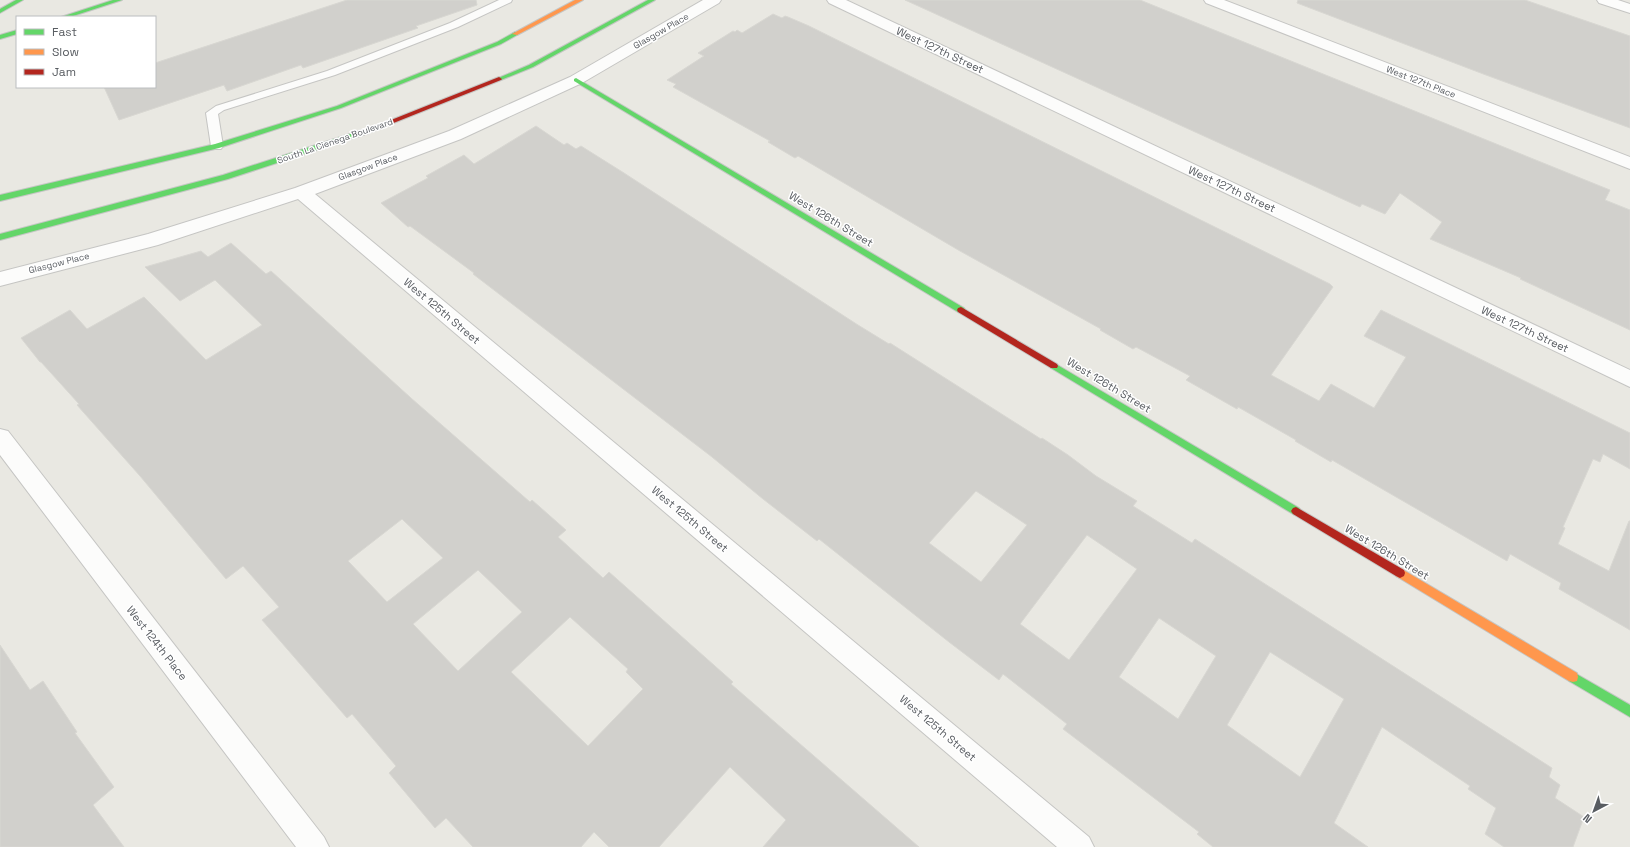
<svg xmlns="http://www.w3.org/2000/svg" width="1630" height="847" viewBox="0 0 1630 847" font-family="'Space Grotesk',sans-serif">
<style>
.building{fill:#d1d0cc;stroke:#d8d7d2;fill-rule:evenodd}
.lines{fill:none;stroke-linecap:round;stroke-linejoin:round}
.lane-casing{stroke:#c5c5c3;stroke-width:2}
.street-casing{stroke:#c5c5c3;stroke-width:2}
.fast-casing{stroke:#c5c6c4;stroke-width:2}
.slow-casing{stroke:#c5c6c4;stroke-width:2}
.jam-casing{stroke:#c5c6c4;stroke-width:2}
.lane{fill:#fcfcfb;fill-rule:evenodd}
.street{fill:#fcfcfb;fill-rule:evenodd}
.fast{fill:#63d668;fill-rule:evenodd}
.slow{fill:#ff974d;fill-rule:evenodd}
.jam{fill:#b3261e;fill-rule:evenodd}
.labels{text-anchor:middle;stroke-width:3;stroke-linejoin:round;paint-order:stroke}
.far-street-label{font-size:9px;fill:#585c61;stroke:#fff}
.street-label{font-size:11px;fill:#585c61;stroke:#fff}
</style>
<rect width="100%" height="100%" fill="#e9e8e2"/>
<path class="building" d="M347,0H476L477,5L416,26L418,28L303,68L301,65L227,91L224,85L119,120L104,87H155V63Z
M905,0H1140L1610,190L1605,200L1630,210V330L1520,279L1521,278L1430,239L1442,222L1400,193L1385,214L1362,204L1360,207Z
M1298,0H1525L1630,36V128L1486,75L1297,3Z
M773,14L782,18L785,16L788,17L809,26L1330,284L1333,287L1271,375L1319,401L1331,384L1374,408L1406,357L1364,336L1381,310L1630,433V469L1603,454L1600,462L1593,459L1563,527L1565,528L1558,544L1609,571L1629,521H1630V630L1559,589L1561,583L1510,554L1507,561L1332,460L1331,462L1295,441L1296,440L1238,407L1237,409L1186,380L1190,376L1136,347L1133,349L1100,330L1101,329L960,251L798,156L795,158L768,142L770,141L673,87L676,84L667,80L704,56L698,53L733,31L735,32L737,30L742,33Z
M536,126L564,145L567,143L576,149L581,146L624,173L858,325L889,344L890,343L1041,439L1042,438L1068,455L1096,476L1137,501L1133,506L1192,543L1195,539L1552,768L1549,777L1560,785L1555,798L1584,817L1573,847H1504L1485,834L1496,808L1468,789L1470,786L1382,727L1334,823L1368,847H1213L1197,834L1199,832L1063,729L1067,724L1003,674L999,680L949,642L819,539L817,541L763,499L712,457L473,274L474,273L410,226L408,227L381,203L428,178L426,176L464,155L474,164ZM976,491L1027,525L981,582L929,543ZM1087,535L1137,569L1069,660L1020,624ZM1159,618L1216,656L1178,719L1119,677ZM1270,652L1344,699L1300,777L1227,725Z
M231,243L266,274L271,271L411,398L530,502L532,500L566,530L558,537L603,578L609,572L733,682L731,684L919,847H763L786,820L730,767L659,847H609L594,832L581,847H473L446,818L435,828L389,773L396,766L352,714L347,718L262,620L279,607L243,566L226,579L140,476L77,405L79,404L41,362H40L21,338L70,310L87,329L144,297L206,360L262,325L215,280L180,301L145,267L201,251L208,257ZM402,519L443,558L387,602L348,561ZM478,570L522,612L458,671L413,624ZM570,617L628,669L626,672L643,689L588,746L511,672Z
M0,645L30,690L43,681L77,732L75,733L114,787L93,805L124,847H0Z"/>
<g class="lines">
<defs>
<path id="lane" d="M499,0H512L511,2L458,27L335,75L224,110L218,114L223,146L221,149H213L211,146L206,113L216,106L327,71L450,23Z"/>
<path id="street" d="M703,0H721L719,3L582,83L461,139L315,194L1089,837L1094,847H1057L298,199L158,245L0,286V272L148,234L295,188L449,131L570,77Z
M827,0H846L1630,370V387L829,3Z
M1204,0H1224L1630,157V169L1206,3Z
M1597,0H1618L1630,4V13L1599,3Z
M0,429L8,431L324,837L329,847H296L0,455Z"/>
<path id="fast" d="M16,0H23L0,13V9Z
M113,0H122L70,17H61Z
M648,0H655L533,67L501,80H497L496,79L529,65Z
M17,30V34L0,39V35Z
M515,32L518,34L517,35L501,44L341,108L219,148L0,201V195L215,144L337,106L497,42Z
M576,78L964,308L965,310L964,312H958L574,81V79Z
M362,130H364L367,132L366,134L228,179L0,240V234L223,175Z
M1054,363L1299,508L1301,511L1299,514L1296,515L1293,514L1051,368L1050,366L1051,364Z
M1573,672L1630,705V717L1569,681L1568,677L1569,673Z"/>
<path id="slow" d="M575,0H583L517,35L512,34Z
M1400,568L1577,673L1578,677L1577,681L1573,682L1569,681L1396,576L1395,573L1396,570Z"/>
<path id="jam" d="M499,77L502,79L501,80L366,134H364L361,132Z
M961,307L1057,364L1058,366L1057,368H1051L958,312L957,310L958,308Z
M1296,507L1404,570L1405,573L1404,576L1400,578L1396,576L1293,514L1291,511L1293,508Z"/>
</defs>
<use href="#lane" class="lane-casing"/>
<use href="#street" class="street-casing"/>
<use href="#fast" class="fast-casing"/>
<use href="#slow" class="slow-casing"/>
<use href="#jam" class="jam-casing"/>
<use href="#lane" class="lane"/>
<use href="#street" class="street"/>
<use href="#fast" class="fast"/>
<use href="#slow" class="slow"/>
<use href="#jam" class="jam"/>
</g>
<g class="labels">
<g class="far-street-label">
<text transform="translate(661 31) rotate(-30)" y="3">Glasgow Place</text>
<text transform="translate(1421 82) rotate(21)" y="3">West 127th Place</text>
<text transform="translate(335 141) rotate(-19)" y="3">South La Cienega Boulevard</text>
<text transform="translate(368 167) rotate(-20)" y="3">Glasgow Place</text>
<text transform="translate(59 263) rotate(-14)" y="3">Glasgow Place</text>
</g>
<g class="street-label">
<text transform="translate(940 50) rotate(25)" y="4">West 127th Street</text>
<text transform="translate(1232 189) rotate(25)" y="4">West 127th Street</text>
<text transform="translate(831 219) rotate(31)" y="4">West 126th Street</text>
<text transform="translate(442 311) rotate(40)" y="4">West 125th Street</text>
<text transform="translate(1525 329) rotate(25)" y="4">West 127th Street</text>
<text transform="translate(1109 385) rotate(31)" y="4">West 126th Street</text>
<text transform="translate(690 519) rotate(40)" y="4">West 125th Street</text>
<text transform="translate(1387 552) rotate(31)" y="4">West 126th Street</text>
<text transform="translate(157 643) rotate(52)" y="4">West 124th Place</text>
<text transform="translate(938 728) rotate(40)" y="4">West 125th Street</text>
</g>
</g>
<rect x="16" y="16" width="140" height="72" fill="#ffffff" stroke="#bcbec0"/>
<rect x="24" y="29" width="20" height="6" fill="#63d668" stroke="#bcbec0"/>
<text x="52" y="36" font-size="12" fill="#585c61">Fast</text>
<rect x="24" y="49" width="20" height="6" fill="#ff974d" stroke="#bcbec0"/>
<text x="52" y="56" font-size="12" fill="#585c61">Slow</text>
<rect x="24" y="69" width="20" height="6" fill="#b3261e" stroke="#bcbec0"/>
<text x="52" y="76" font-size="12" fill="#585c61">Jam</text>
<g transform="translate(1594 811) rotate(221)" stroke="#ffffff" stroke-width="3" paint-order="stroke">
<path d="M0-3L7 15L0 10L-7 15Z" fill="#585c61"/>
<text y="-6" font-size="11" font-weight="bold" text-anchor="middle" fill="#585c61">N</text>
</g>
</svg>
